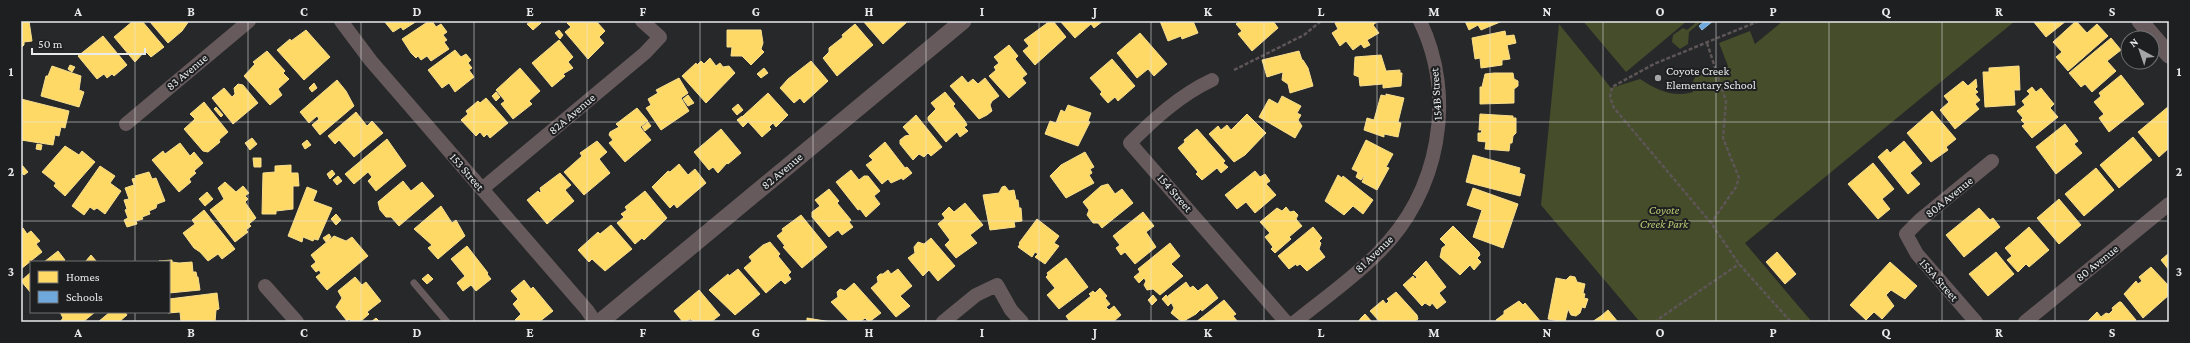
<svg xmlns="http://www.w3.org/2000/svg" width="2190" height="343" viewBox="0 0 2190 343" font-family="'Crimson Pro',serif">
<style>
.green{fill:#464d2a}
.homes{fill:#ffd966;stroke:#f8de8e}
.schools{fill:#6fa8dc;stroke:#93bce0}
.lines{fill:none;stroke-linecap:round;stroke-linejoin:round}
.path{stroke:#5d5556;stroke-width:2.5;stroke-dasharray:4 2;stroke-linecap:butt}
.service{stroke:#675a5c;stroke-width:7}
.minor{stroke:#675a5c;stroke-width:14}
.tertiary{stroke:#675a5c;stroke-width:17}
.grid{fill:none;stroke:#e8eaeb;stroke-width:1;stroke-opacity:0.55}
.poi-dot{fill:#a4a6a7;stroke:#1d1f21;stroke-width:1.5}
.labels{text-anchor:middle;stroke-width:4;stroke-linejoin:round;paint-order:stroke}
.poi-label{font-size:12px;fill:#e8eaeb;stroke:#1d1f21;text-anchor:start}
.street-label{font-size:12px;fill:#e8eaeb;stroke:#1d1f21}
.park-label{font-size:12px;font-style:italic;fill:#b8cb71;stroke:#1d1f21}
.neatline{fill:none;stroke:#e8eaeb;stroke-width:1.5}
.grid-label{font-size:13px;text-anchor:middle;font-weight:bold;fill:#e8eaeb}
</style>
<rect width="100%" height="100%" fill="#272829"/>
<path class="green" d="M1583,21H1687L1626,72Z
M1698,21H1702L1689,32L1688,44L1680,49L1672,42L1673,35L1683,28L1687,30Z
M1783,21H2015L1745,243L1812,322H1640L1541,205L1559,24L1611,88L1640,79C1657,90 1673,98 1693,92L1691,85L1698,72L1707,68L1720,72L1728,66L1719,43L1750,31L1755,44Z"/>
<path class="homes" d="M21,21H29L32,41L24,42V45L21,48Z
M133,21H142L164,47L151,57L145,51L135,62L114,37Z
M189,21L182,31L168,43L150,22Z
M384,21H417L403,30L401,27L393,32Z
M429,21H432L436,27L441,24L447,32L443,35L447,40L444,42L449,49L431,61L427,56L421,60L418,56L416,58L411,53L402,39Z
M532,21H539L541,23L533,30L527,24Z
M570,21H596L605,31L599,37L604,43L588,59L565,32L571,27L567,23Z
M863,21H908L883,44Z
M1050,21H1053L1066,37L1035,65L1023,51L1029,46L1024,40Z
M1060,21H1103L1094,28L1091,24L1075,38Z
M1160,21H1193L1198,33L1182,39L1181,36L1168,41Z
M1240,21H1273L1278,28L1252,51L1238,34L1242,31L1236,24Z
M1338,21H1378L1373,25L1379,33L1367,40L1370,45L1364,48L1361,44L1353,50L1346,41L1340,46L1332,33L1338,29L1335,23Z
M1465,21H1499L1500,22L1481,30L1478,25L1469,30Z
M2033,21H2066L2046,37Z
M2076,21L2087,33L2097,24L2108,36L2068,71L2056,57L2062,52L2053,42Z
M855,24L873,45L837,76L823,58L829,52V48L843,37L842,35Z
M306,30L330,57L304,80L277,50L290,39L291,41Z
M559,30L563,35L560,39L555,33Z
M727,30H761L763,43L761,49L764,52L751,65L742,56H731L732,47H727Z
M1505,31L1506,36L1514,35L1516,43L1507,45L1510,59L1502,60V65L1481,68L1480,58L1475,59L1472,38Z
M1140,33L1167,64L1154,76L1148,69L1137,78L1117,53Z
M103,36L127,65L114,76L112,74L107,78L104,74L97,79L78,56Z
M2111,38L2121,50L2107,61L2116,71L2092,92L2085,84L2081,87L2069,73Z
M559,40L573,57L568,62L573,68L563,74L565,76L552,87L532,63Z
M1009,45L1018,56L1015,59L1027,74L1022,78L1026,83L1009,98L989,76L996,70L994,67L999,63L994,57Z
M455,50L461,57L466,54L471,60L468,63L472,68L469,70L474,77L455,92L449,83L442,88L428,70Z
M267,51L285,71L283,73L289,79L278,89L282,95L270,105L244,76L255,64L253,62Z
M1299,51L1302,60H1303L1308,68L1313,86L1290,93L1288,84L1282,80L1283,72L1267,77L1262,60Z
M1381,55L1386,71L1400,70V73H1402L1401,86L1383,88V84L1360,86L1359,77L1354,75L1355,57Z
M710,58L716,66L720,63L723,67L729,66L735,73L706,103L682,76L696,63L697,65L701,61L704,64Z
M1112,59L1135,86L1118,101L1115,97L1108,103L1100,94L1102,92L1090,78Z
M811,61L828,81L804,103L800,98L794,103L780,88L788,79Z
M70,65L75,67L72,72L68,69Z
M52,66L81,76L79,90L84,92L79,107L41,96L46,76H48Z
M2019,66L2020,90H2014L2015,105L1985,107L1983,72H1989V68Z
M520,68L540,91L529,101L532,104L513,119L501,104L505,101L496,90Z
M764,68L768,73L761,78L757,74Z
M1494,73H1513L1514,79L1518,81V86L1514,89V103L1480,104V87H1482L1485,74Z
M2121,75L2144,104L2109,132L2099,118L2104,114L2094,102L2101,96L2099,93Z
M962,76L968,83L973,79L978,84L985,78L999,96L992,101L990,105L992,111L987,115L979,119L950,86Z
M679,78L688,93L681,98L689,111L661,130L646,108L651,105L648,99L658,93L656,90Z
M1976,79L1977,87L1975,89L1978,92L1975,94L1980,100L1975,104L1979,109L1955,129L1940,110L1949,102L1944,96L1963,81L1968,86Z
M337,80L346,91L354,106L320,135L312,125L319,119L317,116L309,123L300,112Z
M314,83L317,88L312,92L309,88Z
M238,84L243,85L258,103L233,124L212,98L224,88L232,97L235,94L234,88Z
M2032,87L2036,92L2041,88L2054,104L2050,108L2058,117L2032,138L2022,126L2025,124L2021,120L2023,118L2017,111L2025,105L2022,101L2030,94L2027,91Z
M496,92L500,97L496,101L492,96Z
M945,92L955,104L953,106L965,121L967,125L964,127L968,131L960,137L957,132L946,142L928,120V117L936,109L931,103Z
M768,93L788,115L776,127L773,123L769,127L771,129L762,137L743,116Z
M1386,94L1404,98L1398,122L1401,123L1398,137L1384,134V137L1364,130L1367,118L1374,120L1381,95L1386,96Z
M688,95L694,103L688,106L683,99Z
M1282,96L1301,106L1297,113L1301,115L1298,120L1302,126L1295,138L1259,117L1269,99L1278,104Z
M486,98L508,123L490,138L487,134L484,137L480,132L476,136L461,120L468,114L466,111L478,101L480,103Z
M21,99L69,111L65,128L61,127L59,136L55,135L53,145L21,140Z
M204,102L228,132L219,140L220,142L208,152L203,151L184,129L195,119L190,114Z
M738,104L743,110L737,115L732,109Z
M1068,105L1091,113L1088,121L1090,122L1078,146L1045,134L1050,121L1056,123L1061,110L1065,112Z
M2169,106V148L2159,157L2138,132Z
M216,107L223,115L221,117L214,109Z
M637,108L648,121L640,127L651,140L625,162L609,143L613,140L609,135L610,132L619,127L616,124Z
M1932,111L1956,139L1946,147L1948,150L1931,162L1907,133Z
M356,112L367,126L372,121L383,133L354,157L339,140L335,144L328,136Z
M1247,114L1266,133L1245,155L1234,162L1209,134L1218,126L1221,130L1227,125L1231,130Z
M1480,114L1513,116V118H1516V133L1513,136L1512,143H1510L1509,151L1485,149L1486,142L1478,141V133H1481L1482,130H1479Z
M916,115L942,147L931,156L928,153L924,157L919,154L913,160L900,144V140L905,136L910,135L903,127Z
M742,116L748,122L743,127L737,120Z
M648,122L651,126L645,131L642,127Z
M2065,124L2078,141L2074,144L2082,153L2056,174L2036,147Z
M721,129L741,153L728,164L727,163L718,173L713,167L709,170L694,152Z
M1197,129L1225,161L1223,163L1228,167L1221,173L1217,168L1202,180L1196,174L1198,172L1178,148L1185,142L1184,140Z
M2133,137L2152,160L2119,188L2100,165Z
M252,138L257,144L250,150L245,143Z
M387,139L406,166L376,191L368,181L372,177L368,172L354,184L345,174Z
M307,140L311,145L305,149L302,144Z
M1366,140L1393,154L1386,167L1389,168L1377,190L1362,182L1365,175L1361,180L1356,177L1358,172L1352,169Z
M597,141L607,152L599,159L610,173L584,195L564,172L582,156L580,153Z
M1904,141L1922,163L1910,173L1920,184L1908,194L1878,157L1887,149L1890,153Z
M885,142L905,168L907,167L912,173L903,180L902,178L891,183L888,179L882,184L866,165L873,160L869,156Z
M180,143L190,156L194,152L203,163L194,171L196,173L189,179L191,182L179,192L152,160L163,151L165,154Z
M37,144L42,145L41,150L36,149Z
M65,146L79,155L82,151L95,162L65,196L54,186L56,183L42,172Z
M1085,152L1094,167L1090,169L1092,173L1089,175L1094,183L1066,198L1050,176L1061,165Z
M1473,155L1520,168L1519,173L1525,175L1520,196L1466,182Z
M253,158H261V167H254Z
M1873,163L1894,189L1882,199L1890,209L1878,219L1848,184Z
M21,164L28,172L24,175L21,172Z
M679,164L688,175L695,169L706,183L677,208L674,204L670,208L652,187L668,171L670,172Z
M291,165V173H298L299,186H293V209L276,211V214H262L263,173L275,172V166Z
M100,166L115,176L110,183L121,191L105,214L97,208L94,210L90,207L84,215L72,206Z
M2096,168L2114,190L2084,216L2065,194Z
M332,170L335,174L330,179L327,174Z
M851,170L859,180L864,176H868L880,191L874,196L880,204L866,217L860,209L858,210L836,182Z
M1255,171L1260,177L1265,174L1270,181L1266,184L1276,195L1255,213L1246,202L1237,209L1225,195Z
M149,172L152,179L156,178L165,201L157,204L156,208L149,211L150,214L142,217L143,219L136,221L137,224L127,227L124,220L128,218L125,210L127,209L124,200L129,199L125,188L134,185L132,179L136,178L135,176Z
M560,173L571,185L565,190L574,201L547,224L527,200L538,191L540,193L541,192L540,188Z
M1338,175L1342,178L1343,176L1373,200L1363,214L1353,206L1344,215L1325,201Z
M338,176L342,181L337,185L333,180Z
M403,181L411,191L422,182L434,196L399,226L391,217H386L380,210L378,202Z
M225,182L236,192L243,186L249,193L245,196L248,199L245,202L256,218L249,224L251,226L246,230L248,232L235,242L210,210L224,199L218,188Z
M1108,184L1115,194L1122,189L1133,203L1102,228L1098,223H1093L1087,215L1089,210L1083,202L1101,186Z
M1005,186L1009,191L1014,190L1016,200H1018L1019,208H1021L1022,221L1014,222L1015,227L990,230L983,195L999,193L1002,187Z
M307,187L317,191L313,201L332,208L318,240L314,239L313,241L303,237L302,242L288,236Z
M1473,188L1518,204L1503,248L1473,237L1482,210L1467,205Z
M829,189L839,201L837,203L851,220L849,222L853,227L842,235L838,230L829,237L812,217V212L820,206L815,200Z
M645,191L667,218L644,240L642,238L635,244L617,223L624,217L621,214L627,210L625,207Z
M207,192L213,199L205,206L199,199Z
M2059,199L2081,225L2059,244L2037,218Z
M965,203L983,225L970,235L977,243L956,258L945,245L950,240L938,224L945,218L942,214L949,207L954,212Z
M441,206L452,223L456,220L465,236L438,259L428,248L432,245L414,229Z
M1286,207L1290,212L1294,211L1298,215L1296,219L1302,226L1289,237L1291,239L1275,253L1271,249L1273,247L1265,237L1270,233L1260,222L1277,208L1282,211Z
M1979,208L1990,220L1993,218L2000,227L1964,257L1946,235Z
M204,210L235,249L222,259L218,254L208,261L200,252L194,248L183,233L195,224L192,220Z
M1143,212L1154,226L1146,232L1156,247L1135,264L1125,252L1121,255L1116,248L1120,245L1113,236Z
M336,214L341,220L336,225L331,219Z
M801,215L827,247L802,268L783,247L785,246L777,236L783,231L782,229Z
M1037,219L1059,236L1054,243L1059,246L1045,264L1035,257L1038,254L1035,252L1032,257L1018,247L1020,244L1019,243Z
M611,225L632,249L605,271L592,259L589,262L578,250L598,232L600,234Z
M1453,226L1479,252L1480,255L1477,258L1481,262L1474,270L1470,265L1460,275L1440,257L1442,248L1446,245L1440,239Z
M1313,227L1322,238L1319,241L1321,243L1319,249L1325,257L1307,271L1300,264L1297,266L1296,264L1289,269L1278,256Z
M2029,227L2049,250L2029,267L2026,264L2018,272L2007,260L2012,256L2005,248Z
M23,228L27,234L31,231L40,241L36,244L42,252L21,269V229Z
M329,234L331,237L326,242L323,238Z
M334,236L346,241L352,237L368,256L327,290L316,277L321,273L319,270L316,272L311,266L316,262L311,255Z
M931,238L955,266L938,281L929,270L923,276L908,258L915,253L914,247L918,242L924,244Z
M770,242L780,254L778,256L791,272L788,275L791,279L785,284L781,280L766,293L744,268L752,261L749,257L763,245Z
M1170,243L1180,256L1171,264L1183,276L1160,295L1153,289L1147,290L1144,285L1146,281L1144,278L1139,283L1134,277L1140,272L1138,269Z
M467,246L488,273L487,274L491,279L476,291L471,285L463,291L457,283L465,276L451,259Z
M58,251L65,260L62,262H44Z
M1777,252L1796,274L1785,284L1766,262Z
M1996,252L2014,274L1988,296L1969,274Z
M2169,253V270L2161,260Z
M91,255L97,262H85Z
M1066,258L1088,287L1059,309L1047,295L1055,288L1046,277L1048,275L1047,273Z
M172,260V262L179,263L192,262L193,272H196L197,277H198L200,290L169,293V262L159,261Z
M1426,261L1446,287L1439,293L1446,302L1437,309L1432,303L1430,306L1425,303L1422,306L1403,285L1413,276L1415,279L1417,277L1413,274Z
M1890,262L1917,286L1905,299L1891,290L1886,295L1894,306L1882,319L1874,312L1866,320L1850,305Z
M2151,267L2169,286V295L2143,318L2124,294L2136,281L2138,284L2142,281L2139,277Z
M738,269L760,294L735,315L709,290L728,274L729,276Z
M898,269L912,286L900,296L910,306L896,317L871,288L878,282L877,277L880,274H883L888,270L891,274Z
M31,272V293L21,281Z
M428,274L433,279L427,284L422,279Z
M1570,276L1575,277L1577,282L1585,284L1583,293L1585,294L1584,298L1588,299L1585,308L1582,307L1580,313L1576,316L1571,315L1568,309L1565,322L1548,319L1556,278L1566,280Z
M355,277L362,285L366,282L381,301L367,312L369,314L360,322H352L349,319L347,321L336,307L342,298L338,291Z
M524,280L531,289L533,287L553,311L539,322H517L515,320L521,314L513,304L518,299L511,291Z
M1186,282L1190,288L1193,286L1198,291L1207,284L1218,298L1202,311L1201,309L1196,314L1182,322L1171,313L1174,308L1168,296Z
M854,283L881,313L869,322L865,318L860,322H850L831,302L838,297L837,292L840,289L845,291Z
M1100,288L1107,296L1105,298L1110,304L1106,307L1109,310L1114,306L1121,315L1113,322H1070L1066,316L1091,296L1089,294L1093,291L1095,293Z
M699,290L720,315L711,322H694L691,319L683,322L674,311Z
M1396,292L1417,315L1418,319L1414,322H1380L1370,311L1383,300L1386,304L1389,301L1387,299Z
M217,293L219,309L216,310L215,322H181L180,312L168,313L169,299Z
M1153,295L1157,300L1152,305L1148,300Z
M1166,295L1172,302L1168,306L1162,299Z
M1224,300L1236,314L1233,316L1238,322H1196Z
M1519,301L1523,305L1525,303L1541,322H1497L1496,320L1504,314V311Z
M2119,302H2121L2136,320L2133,322H2087L2097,312L2101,317L2106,313L2109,314L2113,310L2112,308Z
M1608,310L1618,322H1592L1601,316Z
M60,312H95L83,322H60L63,318Z
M110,312H125L127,315L119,322H98Z
M1365,314L1372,322H1358L1361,318Z
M376,318L380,322H371Z
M807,318L831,322H807Z"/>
<path class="schools" d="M1705,21H1713L1702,30L1699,26Z"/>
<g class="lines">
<path class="path" d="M1759,21L1654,64L1612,87L1610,97L1614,108L1711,223L1739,264L1791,322
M1707,43L1726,101L1723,138L1739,178L1736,187L1711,223
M1234,70L1304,35L1321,21
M1654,322L1739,264"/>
<path class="service" d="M414,283L447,322"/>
<path class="minor" d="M341,21L371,61L587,310L595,322
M1212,80C1180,95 1154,119 1130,143L1286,322
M126,124L249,21
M482,189L645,53L660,37L642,21
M265,286L297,322
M943,322L976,295L997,285L1011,310L1022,322
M1295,322C1323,299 1354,278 1379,252C1439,192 1457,98 1420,21
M1976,322L1917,254L1906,234L1920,220L1992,161
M2025,322L2169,204"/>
<path class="tertiary" d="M2140,21L2169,55
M600,322L963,21"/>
</g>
<path class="grid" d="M135,21V262M248,21V322M361,21V322M474,21V322M587,21V322M700,21V322M813,21V322M926,21V322M1039,21V322M1151,21V322M1264,21V322M1377,21V322M1490,21V322M1603,21V322M1716,21V322M1829,21V322M1942,21V322M2055,21V322M21,122H2169M21,221H2169M135,312V322"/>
<circle class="poi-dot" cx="1658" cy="78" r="4"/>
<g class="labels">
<g class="poi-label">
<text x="1666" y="75">Coyote Creek<tspan x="1666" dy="14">Elementary School</tspan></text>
</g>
<g class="street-label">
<text transform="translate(187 72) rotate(-40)" y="4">83 Avenue</text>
<text transform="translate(1436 94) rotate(-94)" y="4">154B Street</text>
<text transform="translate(572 114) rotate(-40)" y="4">82A Avenue</text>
<text transform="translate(782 171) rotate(-40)" y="4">82 Avenue</text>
<text transform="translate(467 172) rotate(49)" y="4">153 Street</text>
<text transform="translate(1175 193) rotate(49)" y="4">154 Street</text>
<text transform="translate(1949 197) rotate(-39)" y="4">80A Avenue</text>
<text transform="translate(1374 254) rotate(-44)" y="4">81 Avenue</text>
<text transform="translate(2097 263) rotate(-39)" y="4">80 Avenue</text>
<text transform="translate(1939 280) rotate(49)" y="4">155A Street</text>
</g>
<g class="park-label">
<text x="1664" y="214">Coyote<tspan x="1664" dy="14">Creek Park</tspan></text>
</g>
</g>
<rect width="2190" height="343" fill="none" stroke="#1d1f21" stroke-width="44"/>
<rect x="30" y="261" width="140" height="52" fill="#1d1f21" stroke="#6e7072"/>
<rect x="38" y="271" width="20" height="12" fill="#ffd966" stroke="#6e7072"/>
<text x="66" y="281" font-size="12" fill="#e8eaeb">Homes</text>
<rect x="38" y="291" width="20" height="12" fill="#6fa8dc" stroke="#6e7072"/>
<text x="66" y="301" font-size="12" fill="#e8eaeb">Schools</text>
<g transform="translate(2140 50) rotate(320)"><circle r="19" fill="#1d1f21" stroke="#6e7072"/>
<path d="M0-3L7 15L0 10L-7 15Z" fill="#a4a6a7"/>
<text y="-6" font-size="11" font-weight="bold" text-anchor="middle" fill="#e8eaeb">N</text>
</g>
<path d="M32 48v6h113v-6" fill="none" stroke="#e8eaeb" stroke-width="2"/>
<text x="38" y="48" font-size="12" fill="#e8eaeb" stroke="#1d1f21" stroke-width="3" paint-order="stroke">50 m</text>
<rect x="22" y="22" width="2146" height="299" class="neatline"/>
<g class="grid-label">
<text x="78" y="16">A</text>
<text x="191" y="16">B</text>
<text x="304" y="16">C</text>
<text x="417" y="16">D</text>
<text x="530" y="16">E</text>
<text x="643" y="16">F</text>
<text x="756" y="16">G</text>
<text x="869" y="16">H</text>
<text x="982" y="16">I</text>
<text x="1095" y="16">J</text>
<text x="1208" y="16">K</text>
<text x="1321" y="16">L</text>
<text x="1434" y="16">M</text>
<text x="1547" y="16">N</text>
<text x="1660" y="16">O</text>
<text x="1773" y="16">P</text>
<text x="1886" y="16">Q</text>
<text x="1999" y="16">R</text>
<text x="2112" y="16">S</text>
<text x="11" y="76">1</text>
<text x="2179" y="76">1</text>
<text x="11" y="176">2</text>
<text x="2179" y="176">2</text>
<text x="11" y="276">3</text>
<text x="2179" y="276">3</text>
<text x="78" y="337">A</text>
<text x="191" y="337">B</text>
<text x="304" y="337">C</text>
<text x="417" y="337">D</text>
<text x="530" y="337">E</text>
<text x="643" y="337">F</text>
<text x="756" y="337">G</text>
<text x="869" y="337">H</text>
<text x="982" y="337">I</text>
<text x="1095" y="337">J</text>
<text x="1208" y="337">K</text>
<text x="1321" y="337">L</text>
<text x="1434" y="337">M</text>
<text x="1547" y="337">N</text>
<text x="1660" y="337">O</text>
<text x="1773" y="337">P</text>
<text x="1886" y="337">Q</text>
<text x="1999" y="337">R</text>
<text x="2112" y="337">S</text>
</g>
</svg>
